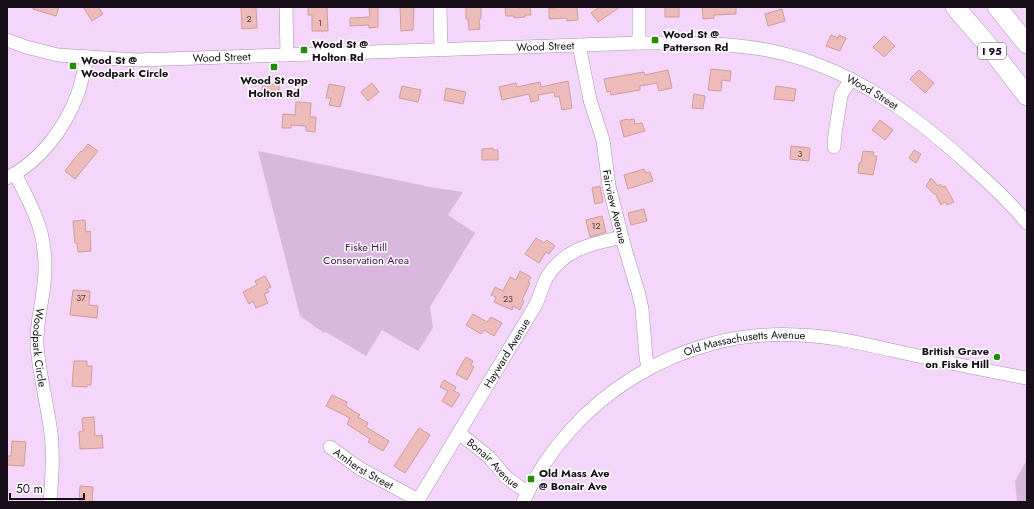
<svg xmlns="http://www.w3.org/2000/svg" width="1034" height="509" viewBox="0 0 1034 509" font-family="Jost,sans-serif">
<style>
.green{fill:#d9b7df}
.building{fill:#edbcba;stroke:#cd9d9c}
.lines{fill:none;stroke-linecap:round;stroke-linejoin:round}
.minor-casing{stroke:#ab8fb0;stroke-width:14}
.highway-casing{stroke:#ab8fb0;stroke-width:20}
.minor{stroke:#fff;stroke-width:13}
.highway{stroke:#fff;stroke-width:19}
.poi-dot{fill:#248c0a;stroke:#fff;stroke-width:1.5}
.labels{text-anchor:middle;stroke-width:3;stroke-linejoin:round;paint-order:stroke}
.number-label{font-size:9px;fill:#4d3a42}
.shield{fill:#fff;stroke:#5d565f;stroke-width:1}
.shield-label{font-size:10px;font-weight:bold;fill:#180e1a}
.poi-label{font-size:11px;font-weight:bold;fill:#180e1a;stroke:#fff;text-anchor:start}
.street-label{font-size:11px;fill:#180e1a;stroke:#fff}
.park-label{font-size:11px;fill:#410b4b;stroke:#fff}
</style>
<rect width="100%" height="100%" fill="#f3d6f9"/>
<path class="green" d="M258,151L430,187L463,192L448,215L475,233L430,307L433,328L418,351L382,330L366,356L326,332L324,333L300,316Z
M1027,460V502H1017L1015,481Z"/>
<path class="building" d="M33,7H59L56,16L33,9Z
M83,7H98L103,14L92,21Z
M241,7H256L257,28L242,29Z
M308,7H327L328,31H312V15H308Z
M369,7H378V27L369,28V25L350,26V18L370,17Z
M400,7H414L413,30L401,31Z
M466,7H481V19H479L480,29L469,30L468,19H466Z
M505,7H530L531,15H525V17L514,18V16H506Z
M567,7H577L578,20L567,21V18L549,19V8Z
M599,7H620L598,22L591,13Z
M665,7H679V17H665Z
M702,7H736V14L714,15V18L703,19Z
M782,9L785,21L768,26L765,14Z
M831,35L838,38L839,35L846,38L840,51L826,46Z
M884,36L895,46L884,57L873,47Z
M711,69L731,71L730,81L722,80L721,91L708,90Z
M668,70L672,88L659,91L657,83L640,86V90L611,95L610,91L607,92L604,79L644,72L645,75Z
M919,70L934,83L925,93L910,79Z
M568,81L572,108L562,110L559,96L555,97L554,92L538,95L539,100L531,102L529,94L502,100L499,87L516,83L517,87L540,82L541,87Z
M372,83L379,92L368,101L361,92Z
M279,84V96H262V85Z
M329,84L345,87L340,107L329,105L331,98H326Z
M402,86L421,90L418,102L399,98Z
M776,86L796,89L794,101L774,99Z
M446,88L466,92L463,104L444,100Z
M694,94L705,96L703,109L692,108Z
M296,102L311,103L310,117H316L315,132L306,131V126L291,125V128H282L283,114L295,115Z
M627,119L628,120L634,119L635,124L642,123L645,131L624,137L620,121Z
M880,120L893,130L885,140L872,130Z
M88,144L98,151L75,179L65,171L74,159L81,151L82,152Z
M791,146L810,148L809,161L790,159Z
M493,148V150H498V160H482V149Z
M914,150L921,154L916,163L909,158Z
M863,151L874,152L873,156H877L873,175L858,173L859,163H861Z
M644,169L646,173L650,172L653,181L628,189L624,175Z
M931,178L938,186L940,184L942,187L945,186L954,202L947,205L945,202L941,205L935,193L934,194L926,186Z
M600,186L603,202L595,204L592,188Z
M644,209L647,221L631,225L628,213Z
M602,216L606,232L590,237L586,220Z
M85,220L86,232L90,231L91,251L78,252L77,243H75L73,221Z
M536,238L544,243L547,240L555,246L549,254L546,252L539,263L525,254Z
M520,271L531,277L528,282L530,283L522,300L524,301L520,310L513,306L512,310L494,302L496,297L491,295L495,287L503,291L510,277L516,280Z
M265,276L271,287L267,289L269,292L264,294L268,303L256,308L253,301L249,304L243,292L257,285L255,281Z
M73,290L90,291L89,305L98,306L97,318L70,315Z
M473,314L487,322L491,317L502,323L494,336L484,330L481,334L466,325Z
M466,357L473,361L471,365L474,367L467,380L456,374Z
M74,361H87V366H92L91,385H87V387L72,386Z
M444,380L456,387L454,391L460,394L452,407L442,401L448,391L440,387Z
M332,395L347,402L346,406L360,415L358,417L368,423L366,427L389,441L383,451L368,442L370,439L347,424L350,418L326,406Z
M94,417L95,436L102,435L103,448L80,449L79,432L83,431L82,418Z
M419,428L430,435L405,473L394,466Z
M12,441L26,442L24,466L7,465V456H11Z
M80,486L93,487L92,502H79Z"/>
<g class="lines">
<defs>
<g id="minor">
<path d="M286,7L287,55"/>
<path d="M440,7L441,50"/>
<path d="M639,7V43"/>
<path id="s1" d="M7,40L26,47L58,55L137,60L639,43C684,43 728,42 772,51C848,67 911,112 967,163C988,182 1009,201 1027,223"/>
<path id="s2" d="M579,45L590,100L603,140L609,186L624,245L639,295L642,309L646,357L648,369"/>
<path d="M834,147L835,134L841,95L851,79"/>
<path id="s3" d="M15,174C36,213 49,239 44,284C42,304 36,325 37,345C39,372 46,399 50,426C54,451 52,477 50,502"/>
<path d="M7,178C41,161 65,128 78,93C82,82 84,69 87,57"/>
<path id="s4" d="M459,433L489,457L506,477L518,486L528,492"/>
<path id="s5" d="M330,447L359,468L418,500"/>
<path id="s6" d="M417,502L535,306C540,297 542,286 547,277C565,248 592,244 622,237"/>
<path id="s7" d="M523,502C571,397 682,328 798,335C830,336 860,343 891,350C936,360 981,370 1027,378"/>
</g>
<path id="highway" d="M955,7L987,44L1027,96
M997,7L1027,44"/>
</defs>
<use href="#minor" class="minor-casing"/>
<use href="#highway" class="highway-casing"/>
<use href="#minor" class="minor"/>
<use href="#highway" class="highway"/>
</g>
<g class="poi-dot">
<rect x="651" y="36" width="8" height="8" rx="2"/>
<rect x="300" y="46" width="8" height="8" rx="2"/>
<rect x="69" y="62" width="8" height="8" rx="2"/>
<rect x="270" y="63" width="8" height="8" rx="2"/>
<circle cx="997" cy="357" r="4"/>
<rect x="527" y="475" width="8" height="8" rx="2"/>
</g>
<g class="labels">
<g class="number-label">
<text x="249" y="22">2</text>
<text x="320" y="26">1</text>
<text x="800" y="157">3</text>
<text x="596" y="229">12</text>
<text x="81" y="301">37</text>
<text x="508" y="302">23</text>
</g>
<rect class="shield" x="978" y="43" width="28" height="16" rx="3"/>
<g class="shield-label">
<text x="992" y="55">I 95</text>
</g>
<g class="poi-label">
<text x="663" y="38">Wood St @<tspan x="663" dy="13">Patterson Rd</tspan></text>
<text x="312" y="48">Wood St @<tspan x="312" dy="13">Holton Rd</tspan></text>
<text x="81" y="64">Wood St @<tspan x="81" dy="13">Woodpark Circle</tspan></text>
<text x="274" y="84" text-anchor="middle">Wood St opp<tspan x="274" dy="13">Holton Rd</tspan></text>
<text x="989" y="355" text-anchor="end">British Grave<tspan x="989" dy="13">on Fiske Hill</tspan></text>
<text x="539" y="477">Old Mass Ave<tspan x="539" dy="13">@ Bonair Ave</tspan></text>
</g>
<g class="street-label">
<text dy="4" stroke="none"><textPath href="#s1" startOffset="541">Wood Street</textPath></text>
<text dy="4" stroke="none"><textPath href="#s1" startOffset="217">Wood Street</textPath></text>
<text dy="4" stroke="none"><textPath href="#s1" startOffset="877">Wood Street</textPath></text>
<text dy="4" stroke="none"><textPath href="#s2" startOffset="166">Fairview Avenue</textPath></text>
<text dy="4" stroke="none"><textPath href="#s7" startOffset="287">Old Massachusetts Avenue</textPath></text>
<text dy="4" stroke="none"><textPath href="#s3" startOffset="180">Woodpark Circle</textPath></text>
<text dy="4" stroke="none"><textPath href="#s6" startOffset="174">Hayward Avenue</textPath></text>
<text dy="4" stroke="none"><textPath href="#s4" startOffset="46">Bonair Avenue</textPath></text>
<text dy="4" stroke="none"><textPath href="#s5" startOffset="40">Amherst Street</textPath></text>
</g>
<g class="park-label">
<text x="366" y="251">Fiske Hill<tspan x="366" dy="13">Conservation Area</tspan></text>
</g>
</g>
<rect width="1034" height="509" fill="none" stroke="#180e1a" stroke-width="16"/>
<path d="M10 493v6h74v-6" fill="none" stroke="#180e1a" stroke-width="2"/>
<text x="16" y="493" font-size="12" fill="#180e1a" stroke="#ffffff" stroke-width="3" paint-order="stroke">50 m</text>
</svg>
